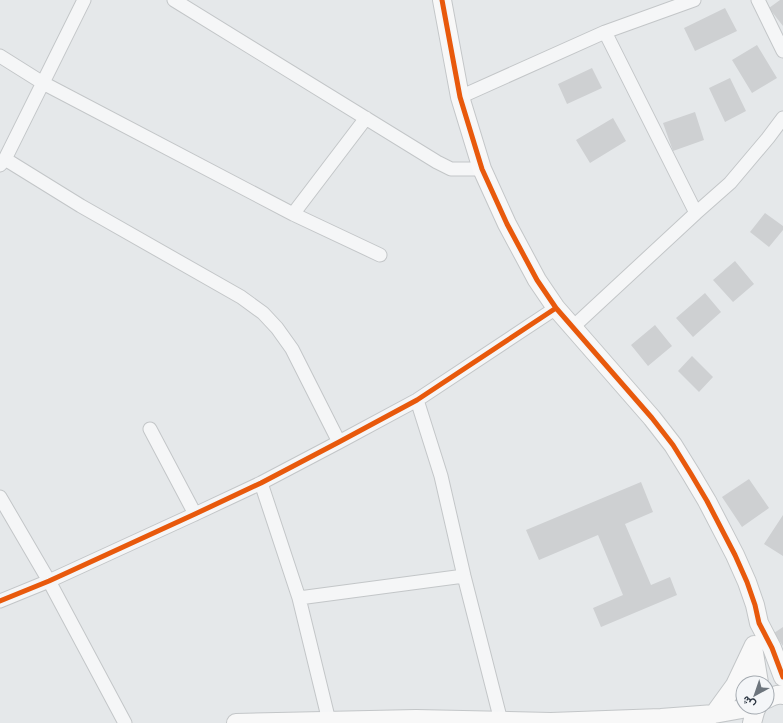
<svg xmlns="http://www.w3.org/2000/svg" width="783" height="723" viewBox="0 0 783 723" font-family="Karla,Vazirmatn,sans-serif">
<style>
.building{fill:#ced0d2}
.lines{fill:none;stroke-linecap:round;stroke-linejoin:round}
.street-casing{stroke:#c3c6c8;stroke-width:15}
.secondary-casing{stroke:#c3c6c8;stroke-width:20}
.street{stroke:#f5f6f7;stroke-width:13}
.secondary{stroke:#f8f8f8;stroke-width:18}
.cycleway-casing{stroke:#f4f6f8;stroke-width:8}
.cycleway{stroke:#e8590c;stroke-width:5}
</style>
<rect width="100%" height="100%" fill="#e5e8ea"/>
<path class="building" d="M780,0H783V26L769,8Z
M725,8L737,31L695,51L684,28Z
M757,45L777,78L752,93L732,60Z
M592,68L602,88L567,104L558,84Z
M730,78L746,111L725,122L709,88Z
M695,112L704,140L673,151L663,123Z
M613,118L626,141L590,163L576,140Z
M765,213L783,226V230L769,247L750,232Z
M735,261L754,284L733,302L713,280Z
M705,293L721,312L693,337L676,318Z
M655,325L672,346L648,366L631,345Z
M692,356L713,377L699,392L678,371Z
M749,479L769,508L742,527L722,497Z
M641,482L653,512L625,524L651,585L670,577L677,595L601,627L593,608L623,595L598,535L539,560L526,530Z
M783,515V556L764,544Z
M783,627V646L774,633Z"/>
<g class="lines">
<defs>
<path id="street" d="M174,0L437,162L451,169H482
M758,0L783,51
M605,32L696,213
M0,56L43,83L293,214L380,255
M460,97L605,32L694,0
M5,159L81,206L241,297L263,313L277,328L292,349L339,442
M0,165L5,159L11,147L84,0
M293,214L366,118
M573,327L696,213L730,183L768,138L783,118
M417,400L441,476L464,576L501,721
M150,429L195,514
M261,483L299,598L329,721
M0,497L49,581L125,723
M299,598L464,576
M0,601L49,581L195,514L261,483L339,442L417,400L556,308"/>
<path id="secondary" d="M442,0L460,97L482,169L507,224L537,280L556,308L652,418L673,445L691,474L707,501L735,555L747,582L755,605L759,623L772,648L783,677
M754,645L753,647L759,683
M767,699C772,696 778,694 783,695
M714,714L735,685L753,647
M236,723L416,719L551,722L661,718L714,714L753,707
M752,723L755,712L757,707"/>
</defs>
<use href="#street" class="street-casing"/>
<use href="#secondary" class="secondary-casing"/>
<use href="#street" class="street"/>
<use href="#secondary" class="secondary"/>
<defs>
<path id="cycleway" d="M442,0L460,97L482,169L507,224L537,280L556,308L652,418L673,445L691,474L707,501L735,555L747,582L755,605L759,623L772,648L783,677
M0,601L49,581L195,514L261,483L339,442L417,400L556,308"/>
</defs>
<use href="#cycleway" class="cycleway-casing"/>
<use href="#cycleway" class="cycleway"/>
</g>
<g transform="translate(755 695) rotate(220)"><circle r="19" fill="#f4f6f8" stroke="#a4aab0"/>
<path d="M0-3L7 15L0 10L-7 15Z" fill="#6d757d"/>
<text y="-6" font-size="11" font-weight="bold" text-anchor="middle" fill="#2d3743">ش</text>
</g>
</svg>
